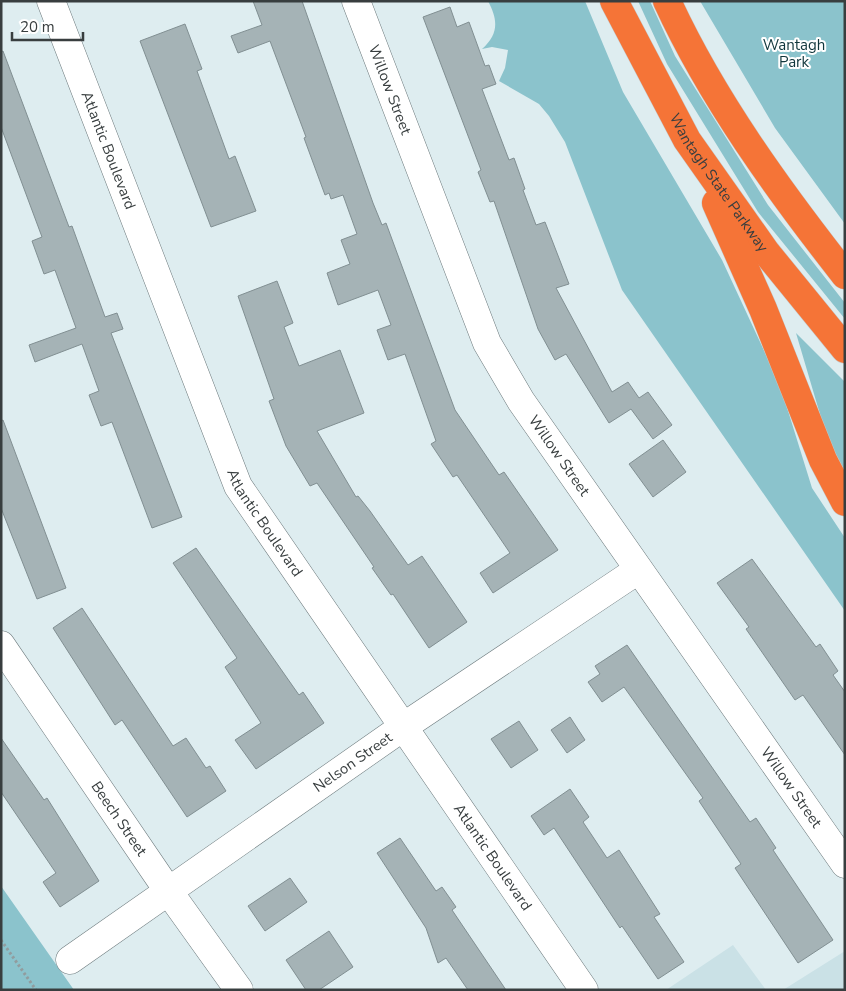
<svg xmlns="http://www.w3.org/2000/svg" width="846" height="991" viewBox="0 0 846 991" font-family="'Nunito Sans',sans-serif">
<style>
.built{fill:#cae1e6}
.green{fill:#8bc3cc}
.building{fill:#a5b3b6;stroke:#818f92}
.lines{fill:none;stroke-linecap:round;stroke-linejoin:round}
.minor-casing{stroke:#6d7a7d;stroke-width:29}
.highway-casing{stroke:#c7c9c9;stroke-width:29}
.path{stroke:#919c9e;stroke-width:3;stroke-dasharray:2.5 2.5;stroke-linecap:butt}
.minor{stroke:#fff;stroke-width:28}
.highway{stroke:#f57437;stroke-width:28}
.labels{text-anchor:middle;stroke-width:4;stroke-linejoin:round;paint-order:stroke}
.park-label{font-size:15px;fill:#11363c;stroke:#fff}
.street-label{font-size:15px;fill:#383e3f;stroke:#fff}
</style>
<rect width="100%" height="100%" fill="#deedf0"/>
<path class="built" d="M733,945L766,990H666Z
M845,951V990H783Z"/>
<path class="green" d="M488,1H585L623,92L722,260L780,385L812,488L845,538V611L622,290L565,142L549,116L539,104L499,81L505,68L508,50L492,47L482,49C499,34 498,20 488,1Z
M638,1H650L675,56L768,205L845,303V319L758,212L667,64Z
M700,1H845V224L775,128Z
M796,333L845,382V477L827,438Z
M1,886L74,990H1Z"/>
<path class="building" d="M253,1H302L373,203L382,225L386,223L455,410L499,475L504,472L558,550L493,593L480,573L510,553L457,475L453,477L431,444L436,441L405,354L388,360L377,330L391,325L378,290L338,305L327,273L350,264L341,240L357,234L343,195L331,199L329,193L325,195L304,138L306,137L270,41L238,53L231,36L262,25Z
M450,7L457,27L469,22L485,66L489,65L496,84L482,89L509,160L514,158L525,189L523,190L536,225L545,222L569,284L556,288L612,392L628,382L639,398L648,392L672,425L653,439L631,409L609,423L566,354L555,360L538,329L494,201L490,202L478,172L481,170L423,17Z
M185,24L202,69L197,71L229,159L235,156L256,211L211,227L140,41Z
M3,51L69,227L72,226L105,317L117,313L123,329L111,333L182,517L152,528L112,422L101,426L89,395L99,391L82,344L35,362L29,345L76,328L55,270L44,274L32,241L42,237L1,127V52Z
M277,281L293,323L284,327L299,366L340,350L364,413L317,431L356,497L358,496L370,511L408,565L422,556L467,622L429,648L393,594L391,595L372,568L374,567L317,483L310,486L286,446L269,401L274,399L238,296Z
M3,420L66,588L37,599L1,508V421Z
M663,440L686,472L653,497L629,464Z
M196,548L299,695L303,692L324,723L256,769L235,740L261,723L225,667L237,658L173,563Z
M752,559L816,647L820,644L838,671L833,675L845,692V755L803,695L795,700L746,629L749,627L717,583Z
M82,608L173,746L186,738L206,768L210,766L226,791L187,817L122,720L115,725L53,628Z
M627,645L750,822L756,818L776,848L773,850L833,940L798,963L735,868L741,864L699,801L703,798L624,687L602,702L588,682L600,674L595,666Z
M570,717L585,740L567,753L551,730Z
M519,721L538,750L511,768L491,739Z
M1,738L44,800L47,798L99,881L60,907L43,882L56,873L1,792Z
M570,789L589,817L583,822L607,858L619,850L660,914L654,917L684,962L658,979L622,926L620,928L554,828L544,835L531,816Z
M400,838L436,891L442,887L456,907L452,910L506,990H468L446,958L438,963L426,928L377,853Z
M290,878L307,902L265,931L248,906Z
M329,931L353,967L319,990H306L286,960Z"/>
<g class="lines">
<defs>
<g id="minor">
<path id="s1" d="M51,1L238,486L584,990"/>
<path id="s2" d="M356,1L487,343L521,401L845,864"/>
<path id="s3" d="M1,645L169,892L239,990"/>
<path id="s4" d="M70,960L403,727L638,570"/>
</g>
<g id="highway">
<path id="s5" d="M614,1L687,140L766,252L845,349"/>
<path d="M667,1C712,99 779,191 845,275"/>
<path d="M716,203L763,309L823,460L845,502"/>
</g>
</defs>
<use href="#minor" class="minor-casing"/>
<use href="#highway" class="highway-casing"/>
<path class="path" d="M1,940L36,990"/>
<use href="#minor" class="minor"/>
<use href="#highway" class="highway"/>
</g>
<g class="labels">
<g class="park-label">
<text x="794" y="50">Wantagh<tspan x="794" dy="17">Park</tspan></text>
</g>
<g class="street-label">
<text dy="5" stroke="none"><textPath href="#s2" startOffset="95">Willow Street</textPath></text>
<text dy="5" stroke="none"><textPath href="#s1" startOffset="160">Atlantic Boulevard</textPath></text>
<text dy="5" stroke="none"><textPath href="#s5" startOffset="210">Wantagh State Parkway</textPath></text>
<text dy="5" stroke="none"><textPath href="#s2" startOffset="500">Willow Street</textPath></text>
<text dy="5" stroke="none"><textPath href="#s1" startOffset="565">Atlantic Boulevard</textPath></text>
<text dy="5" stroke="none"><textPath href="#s4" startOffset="345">Nelson Street</textPath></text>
<text dy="5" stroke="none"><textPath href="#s2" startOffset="905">Willow Street</textPath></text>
<text dy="5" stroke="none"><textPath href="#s3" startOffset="210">Beech Street</textPath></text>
<text dy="5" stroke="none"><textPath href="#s1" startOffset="970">Atlantic Boulevard</textPath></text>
</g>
</g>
<rect width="846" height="991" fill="none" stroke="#383e3f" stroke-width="5"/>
<path d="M12 32v8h71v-8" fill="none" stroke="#383e3f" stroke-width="2.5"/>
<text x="20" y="32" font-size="15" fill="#383e3f" stroke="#ffffff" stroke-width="4" paint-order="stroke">20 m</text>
</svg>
